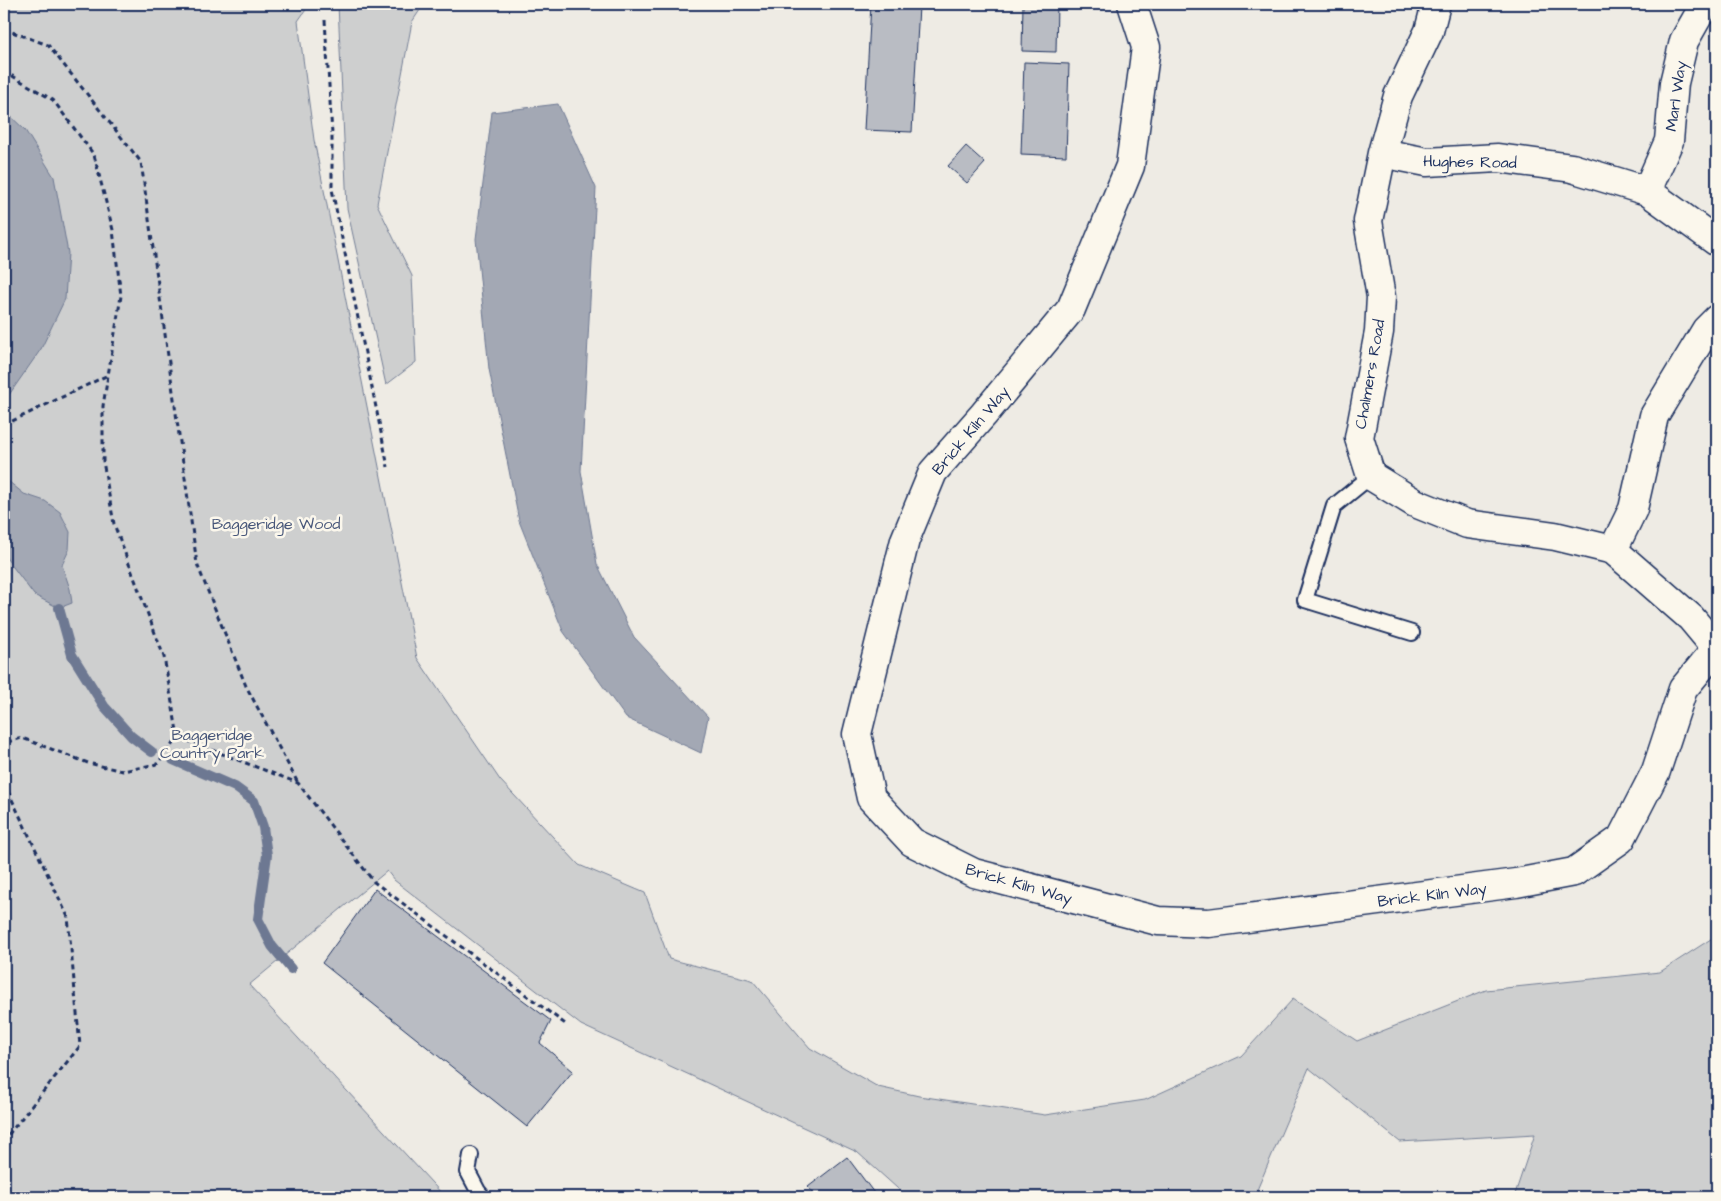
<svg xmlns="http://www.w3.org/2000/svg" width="1721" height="1201" viewBox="0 0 1721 1201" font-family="'Architects Daughter',sans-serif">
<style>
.green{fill:#cecfcf;stroke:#747f96}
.water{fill:#a3a8b4;stroke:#6d7892}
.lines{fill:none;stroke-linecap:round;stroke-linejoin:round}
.stream{stroke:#6d7892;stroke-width:10}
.building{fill:#b9bcc3;stroke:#1b2f5e}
.lane-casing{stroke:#1b2f5e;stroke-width:18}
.street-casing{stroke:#1b2f5e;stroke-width:31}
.path{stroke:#1b2f5e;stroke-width:3;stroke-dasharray:5 4;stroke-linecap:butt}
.lane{stroke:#fbf7ec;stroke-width:14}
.street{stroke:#fbf7ec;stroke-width:28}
.labels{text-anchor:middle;stroke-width:5;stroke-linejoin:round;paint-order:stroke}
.street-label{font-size:16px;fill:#1b2f5e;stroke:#fbf7ec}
.park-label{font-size:16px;fill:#48577a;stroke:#fbf7ec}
</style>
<rect width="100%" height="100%" fill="#eeebe4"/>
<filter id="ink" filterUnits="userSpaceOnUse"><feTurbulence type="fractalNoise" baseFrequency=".02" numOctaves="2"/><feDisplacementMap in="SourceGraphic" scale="10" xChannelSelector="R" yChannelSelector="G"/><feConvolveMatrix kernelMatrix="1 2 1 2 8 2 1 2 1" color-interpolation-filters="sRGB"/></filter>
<g filter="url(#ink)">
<path class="green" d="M4,4H310L298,21L314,140L417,658L500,780L579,865L645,893L669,959L752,980L810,1048L878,1087L919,1096L1045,1115L1145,1100L1241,1056L1293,999L1357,1041L1486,990L1660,972L1717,935V1197H1514L1535,1134L1400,1142L1309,1068L1254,1197H907L857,1152L581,1025L394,880L387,871L249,985L445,1197H4Z
M338,4H424L412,22L377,204L412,276L416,362L386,385L347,208Z
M1408,1192L1438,1197H1372L1375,1195Z"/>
<path class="water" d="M558,104L596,188L581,471L597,564L634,637L708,717L701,753L626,718L563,631L519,521L489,369L476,239L492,112Z
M4,110L25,130L54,177L68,253L65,299L41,349L4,402Z
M4,480L8,481L24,494L45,501L60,512L70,532L69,550L62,565L70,589L72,603L59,608L34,595L4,555Z"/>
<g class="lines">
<path class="stream" d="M59,608L72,655L104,706L131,736L152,752
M173,760L235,787L254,801L263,827L267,855L258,919L272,946L291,969"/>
</g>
<path class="building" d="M871,4L919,6L912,132L864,130Z
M1023,4H1057L1056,52L1022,51Z
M1024,62L1069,64L1066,156L1021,154Z
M966,146L985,163L967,183L948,166Z
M375,889L551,1021L540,1043L573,1071L527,1127L322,963Z
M847,1157L877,1197H817L808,1187Z"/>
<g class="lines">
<defs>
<path id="lane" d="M1371,476L1334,506L1305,600L1412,633
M471,1155L468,1172L478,1191L483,1197"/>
<path id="street" d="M1132,4L1146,47L1130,166L1071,309L984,414L933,472L905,540L857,734L871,798L912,842L974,873L1158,921L1209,923L1516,883L1574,872L1621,839L1656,771L1683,689L1717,648
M1436,4L1429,31L1398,96L1382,153L1368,221L1381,297L1379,332L1359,438L1371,476L1415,503L1467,524L1555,536L1613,550L1691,618L1716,648
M1382,153L1427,162L1498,158L1572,168L1647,191L1717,242
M1647,191L1669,141L1674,83L1684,41L1705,4
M1613,550L1633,509L1654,416L1706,330L1717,319"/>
</defs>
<use href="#lane" class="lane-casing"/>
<use href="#street" class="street-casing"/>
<path class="path" d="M325,20L332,134V189L388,467
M4,29L48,45L141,162L197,564L246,686L298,783
M4,71L53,100L94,155L113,230L121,296L103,406V461L114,524L164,657L178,737L157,764L123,771L88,763L22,738L4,743
M4,425L108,375
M178,737L298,783L374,882L568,1026
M4,783L68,917L80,1046L4,1140"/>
<use href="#lane" class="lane"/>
<use href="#street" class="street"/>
</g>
</g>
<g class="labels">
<g class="street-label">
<text transform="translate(1675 96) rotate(-82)" y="6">Marl Way</text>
<text transform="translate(1470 161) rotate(1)" y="6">Hughes Road</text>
<text transform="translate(1369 374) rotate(-80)" y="6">Chalmers Road</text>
<text transform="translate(970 430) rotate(-50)" y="6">Brick Kiln Way</text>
<text transform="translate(1019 883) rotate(16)" y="6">Brick Kiln Way</text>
<text transform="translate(1432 894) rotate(-7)" y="6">Brick Kiln Way</text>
</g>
<g class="park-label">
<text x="276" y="529">Baggeridge Wood</text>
<text x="212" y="740">Baggeridge<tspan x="212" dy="18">Country Park</tspan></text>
</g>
</g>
<rect width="1721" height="1201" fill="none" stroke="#fbf7ec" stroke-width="20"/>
<rect x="10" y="10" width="1701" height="1181" fill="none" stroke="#1b2f5e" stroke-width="2" filter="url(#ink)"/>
</svg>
